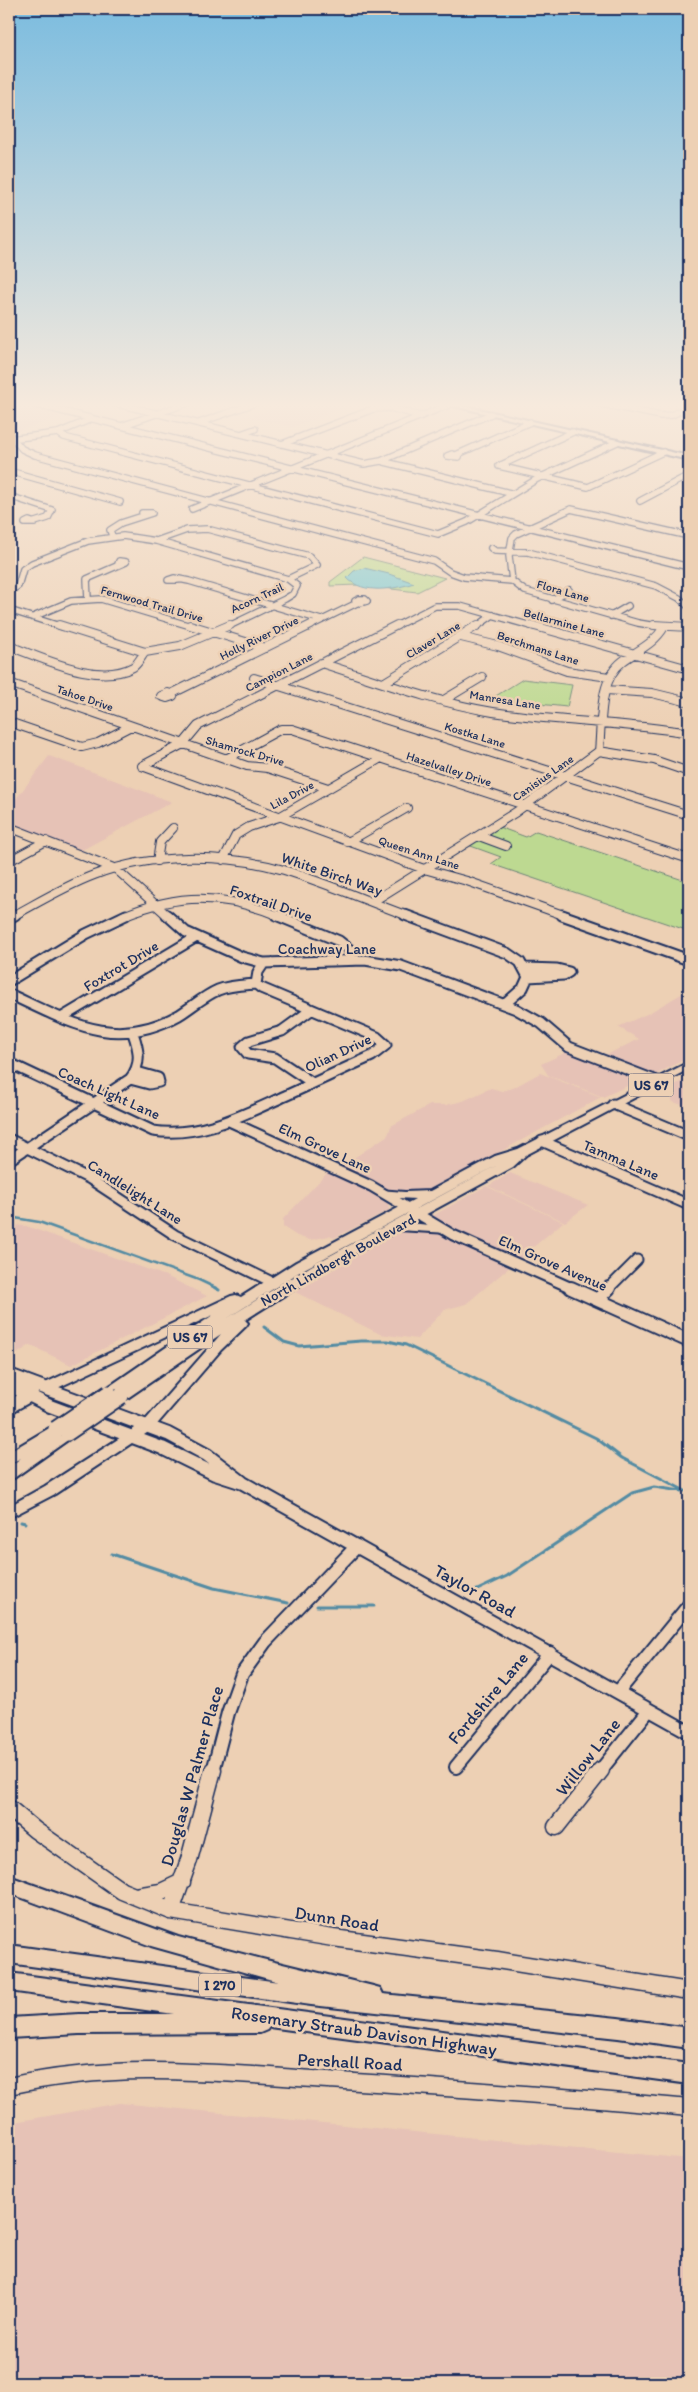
<svg xmlns="http://www.w3.org/2000/svg" width="698" height="2392" viewBox="0 0 698 2392" font-family="Itim,sans-serif">
<style>
.built{fill:#e6c2b6}
.green{fill:#bdd991;stroke:#6c8478}
.water{fill:#78c9d1;stroke:#538ba3}
.lines{fill:none;stroke-linecap:round;stroke-linejoin:round}
.stream-far1{stroke:#538ba3;stroke-width:2.5}
.stream{stroke:#538ba3;stroke-width:3}
.minor-far4-casing{stroke:#1b2f5e;stroke-width:8}
.minor-far3-casing{stroke:#1b2f5e;stroke-width:10}
.minor-far2-casing{stroke:#1b2f5e;stroke-width:13}
.minor-far1-casing{stroke:#1b2f5e;stroke-width:16}
.minor-casing{stroke:#1b2f5e;stroke-width:19}
.major-casing{stroke:#1b2f5e;stroke-width:4}
.highway-casing{stroke:#1b2f5e;stroke-width:4}
.minor-far4{stroke:#edd0b4;stroke-width:5.5}
.minor-far3{stroke:#edd0b4;stroke-width:8}
.minor-far2{stroke:#edd0b4;stroke-width:9}
.minor-far1{stroke:#edd0b4;stroke-width:12}
.minor{stroke:#edd0b4;stroke-width:16}
.major{fill:#edd0b4;fill-rule:evenodd}
.highway{fill:#edd0b4;fill-rule:evenodd}
.major-bridge-casing{stroke:#1b2f5e;stroke-width:19;stroke-linecap:butt}
.major-bridge{stroke:#edd0b4;stroke-width:15}
.labels{text-anchor:middle;stroke-width:5;stroke-linejoin:round;paint-order:stroke}
.far-street-label{font-size:12px;fill:#1b2f5e;stroke:#edd0b4}
.shield{fill:#edd0b4;stroke:#5a5f78;stroke-width:1}
.shield-label{font-size:14px;font-weight:bold;fill:#1b2f5e}
.street-label{font-size:15px;fill:#1b2f5e;stroke:#edd0b4}
.near-street-label{font-size:18px;fill:#1b2f5e;stroke:#edd0b4}
</style>
<rect width="100%" height="100%" fill="#edd0b4"/>
<filter id="ink" filterUnits="userSpaceOnUse"><feTurbulence type="fractalNoise" baseFrequency=".02" numOctaves="2"/><feDisplacementMap in="SourceGraphic" scale="10" xChannelSelector="R" yChannelSelector="G"/><feConvolveMatrix kernelMatrix="1 2 1 2 8 2 1 2 1" color-interpolation-filters="sRGB"/></filter>
<g filter="url(#ink)">
<path class="built" d="M9,402H42L27,406L55,414L60,417L12,433L9,432Z
M289,402H359L293,427L249,417Z
M49,756L85,769L172,802L80,851L9,823V808Z
M683,993L689,994V1057L653,1076L602,1057L639,1039L618,1027L649,1013Z
M567,1052L624,1075L640,1080L603,1097L548,1075L541,1064Z
M540,1073L601,1097L426,1192L409,1194L391,1191L342,1166L388,1135L391,1126L430,1105H446L463,1101L491,1088L502,1091L513,1088Z
M689,1077V1107L673,1102L667,1089Z
M329,1171L379,1195L388,1202L389,1210L334,1238L329,1236L310,1240L297,1236L283,1227V1219Z
M510,1173L588,1205L565,1222L488,1186Z
M486,1186L563,1222L466,1304L444,1310L417,1339L380,1334L295,1292L401,1230L411,1228Z
M9,1225L26,1226L166,1276L207,1296L71,1365L30,1345L9,1359Z
M120,2103L689,2159V2383H9V2123Z"/>
<path class="green" d="M363,557L445,578L417,592L358,585L330,586V582Z
M523,679L572,685L567,707L491,699Z
M496,826L526,837L536,831L689,882V931L491,864L501,857L468,845Z"/>
<path class="water" d="M364,568L389,574L414,583C395,589 363,595 347,578L354,571Z"/>
<g class="lines">
<path class="stream-far1" d="M9,1217L39,1222L199,1280L218,1289"/>
<path class="stream" d="M215,1288L219,1290
M264,1327L284,1342L299,1346L361,1341H388L406,1345L596,1438L622,1458L689,1493
M21,1522L25,1523
M112,1554L214,1588L288,1603
M473,1592L507,1576L632,1493L654,1487L681,1491
M317,1606H374"/>
<defs>
<path id="minor-far4" d="M25,402L689,567
M110,402L364,464L381,461L491,414
M592,402L661,416L672,415L689,406
M199,423L258,402
M121,426L191,402
M58,433L64,437L438,534L467,522L537,479L617,442
M9,434L22,449L35,455L434,561L450,572L464,577L512,581
M241,434L255,429
M10,439L58,433L89,420
M282,444L373,409L390,408L421,416
M452,454L459,457L447,456Z
M456,455L530,422
M381,461L510,493
M499,466L588,487L663,452
M499,466L573,432
M9,471L120,502
M9,496L52,510L48,518L35,522
M640,501L689,475
M192,509L456,402
M29,521L35,523H25Z
M112,536L110,530L121,523L152,513H142L144,514
M156,541L187,530L207,529L309,556L317,565L288,579
M491,548L495,551L528,552L656,586L679,598L689,607
M178,580H168L174,578L189,581L321,620
M9,592L18,586L23,569L32,563L88,541L123,536L156,541L288,579L297,586L293,594L285,599L227,627
M88,599L87,579L126,562L119,561L118,564
M359,599H365L367,601L360,603L355,601Z
M552,600L569,590
M9,610L63,627
M611,616L628,606
M33,617L71,601L101,599L194,627
M308,627L357,603
M394,627L435,606H460L535,627
M476,627L493,615
M662,627L638,623L525,591L512,581L509,556L512,538L516,534L571,509L689,536"/>
<path id="minor-far3" d="M59,625L145,652L180,646L230,625
M190,625L265,648
M531,625L689,669
M654,625L689,627
M461,637L498,646L567,671L609,677
M9,646C43,658 98,686 133,667C138,664 141,657 145,652
M321,663C378,681 434,702 493,712C558,722 624,722 689,733
M254,678L689,815
M385,682L478,625
M9,683L247,766L267,768L328,788
M606,690L652,693L689,702
M168,693L173,696L167,698L161,696Z
M171,694L311,625
M444,700L482,677
M9,722L82,747L98,743L131,726
M599,751L654,760L689,772
M226,759L281,729H292L689,859
M142,766L183,744L198,726L397,625
M142,766L424,869L467,881L566,916
M9,827L116,869L168,916
M479,836L506,846
M348,842L407,808
M223,860L236,835L249,827L279,817L381,758
M9,861L46,841
M157,861L160,842L173,828
M372,902L516,812L599,751C602,722 598,680 623,661C638,650 654,644 664,627
M13,916C39,902 65,886 94,875C152,853 224,853 284,870C326,883 367,901 408,916
M123,916C178,893 223,893 279,916"/>
<path id="minor-far2" d="M167,915L186,932L242,957L264,963L365,960L401,966L516,1009L541,1023L569,1047L657,1081
M276,915L339,941L349,949L352,960
M405,915L507,953L520,962L528,977L523,988L505,1004
M562,915L689,960
M9,918L15,915
M526,968L557,969L569,972L564,975L528,977
M9,981L86,934L126,915
M9,994C70,1022 114,1051 179,1015C192,1007 204,996 218,990C230,985 244,985 256,984
M311,1010L282,1031L249,1041L242,1047L248,1054L275,1058L311,1082
M61,1018L195,938
M9,1063L153,1131C200,1138 243,1115 285,1096C314,1083 343,1069 372,1056L386,1045L377,1037L261,988L256,984L258,972L264,963
M130,1079L149,1084L159,1082L158,1078L137,1072
M613,1104L689,1136
M229,1121L371,1186L453,1235L574,1289
M9,1139L90,1179L175,1235L272,1282
M542,1141L689,1205
M9,1160L130,1079C142,1064 139,1050 133,1033
M608,1289L637,1260"/>
<path id="minor-far1" d="M571,1288L689,1341
M598,1299L609,1288
M9,1375L168,1434L207,1455L242,1482
M9,1385L50,1406L162,1448L215,1474L243,1483L689,1732
M9,1407L32,1394
M618,1692L689,1605
M456,1767L550,1653
M213,1771L228,1713L242,1674L265,1642L357,1546
M600,1771L649,1710"/>
<path id="minor" d="M9,1808L35,1830L122,1891L171,1911L333,1938L497,1960L689,1991
M556,1827L601,1770
M136,1896L161,1892L182,1882
M171,1911L189,1860L213,1770
M9,2086C119,2061 217,2073 328,2080C448,2088 569,2096 689,2108"/>
<path id="major" d="M436,402H447L689,456V460Z
M689,1062V1069L526,1155L513,1167L410,1223L448,1227L449,1230L448,1233L398,1230L321,1272L245,1320L248,1323L246,1326L221,1350L153,1429L55,1494L9,1518V1506L45,1486L143,1423L221,1334L126,1399L121,1401L114,1396H104L102,1393L104,1390L213,1315L51,1391H41L39,1388L41,1385L231,1296L236,1295L241,1297L296,1262L415,1199L383,1197L377,1193L379,1190L405,1192L430,1191L495,1156L518,1149ZM505,1161L311,1266L226,1319L306,1268Z
M56,1424L61,1425L63,1429H72L74,1433L72,1437L14,1478L9,1479V1467L21,1458L9,1464V1452Z"/>
<path id="highway" d="M9,1876L178,1937L262,1959L373,1986L380,1988L383,1994L618,2018L689,2028V2048L618,2038L311,2005L9,1963V1945L279,1982L151,1946L9,1893Z
M9,1973L689,2064V2084L269,2027L267,2030L260,2033L79,2034L9,2038V2018L79,2014H174L9,1991Z"/>
</defs>
<use href="#minor-far4" class="minor-far4-casing"/>
<use href="#minor-far3" class="minor-far3-casing"/>
<use href="#minor-far2" class="minor-far2-casing"/>
<use href="#minor-far1" class="minor-far1-casing"/>
<use href="#minor" class="minor-casing"/>
<use href="#major" class="major-casing"/>
<use href="#highway" class="highway-casing"/>
<use href="#minor-far4" class="minor-far4"/>
<use href="#minor-far3" class="minor-far3"/>
<use href="#minor-far2" class="minor-far2"/>
<use href="#minor-far1" class="minor-far1"/>
<use href="#minor" class="minor"/>
<use href="#major" class="major"/>
<use href="#highway" class="highway"/>
<defs>
<path id="major-bridge" d="M56,1429L109,1393
M67,1433L121,1396"/>
</defs>
<use href="#major-bridge" class="major-bridge-casing"/>
<use href="#major-bridge" class="major-bridge"/>
</g>
</g>
<linearGradient id="sky" x2="0" y2="1"><stop stop-color="#7bbcdf"/><stop offset="0.55" stop-color="#f7eadd"/><stop offset="1" stop-color="#f7eadd" stop-opacity="0"/></linearGradient>
<rect width="698" height="737" fill="url(#sky)"/>
<g class="labels">
<g class="far-street-label">
<text transform="translate(563 591) rotate(16)" y="4">Flora Lane</text>
<text transform="translate(257 598) rotate(-25)" y="4">Acorn Trail</text>
<text transform="translate(152 604) rotate(16)" y="4">Fernwood Trail Drive</text>
<text transform="translate(564 623) rotate(15)" y="4">Bellarmine Lane</text>
<text transform="translate(259 638) rotate(-26)" y="4">Holly River Drive</text>
<text transform="translate(433 640) rotate(-31)" y="4">Claver Lane</text>
<text transform="translate(538 648) rotate(18)" y="4">Berchmans Lane</text>
<text transform="translate(279 672) rotate(-27)" y="4">Campion Lane</text>
<text transform="translate(85 698) rotate(19)" y="4">Tahoe Drive</text>
<text transform="translate(505 700) rotate(9)" y="4">Manresa Lane</text>
<text transform="translate(475 735) rotate(17)" y="4">Kostka Lane</text>
<text transform="translate(245 751) rotate(16)" y="4">Shamrock Drive</text>
<text transform="translate(449 769) rotate(18)" y="4">Hazelvalley Drive</text>
<text transform="translate(543 778) rotate(-35)" y="4">Canisius Lane</text>
<text transform="translate(292 795) rotate(-28)" y="4">Lila Drive</text>
<text transform="translate(419 853) rotate(18)" y="4">Queen Ann Lane</text>
</g>
<g class="shield">
<rect x="628.5" y="1073.5" width="45" height="23" rx="4"/>
<rect x="167.5" y="1325.5" width="45" height="23" rx="4"/>
<rect x="199" y="1973.5" width="42" height="23" rx="4"/>
</g>
<g class="shield-label">
<text x="651" y="1090">US 67</text>
<text x="190" y="1342">US 67</text>
<text x="220" y="1990">I 270</text>
</g>
<g class="street-label">
<text transform="translate(332 874) rotate(19)" y="5">White Birch Way</text>
<text transform="translate(271 903) rotate(19)" y="5">Foxtrail Drive</text>
<text x="327" y="954">Coachway Lane</text>
<text transform="translate(121 966) rotate(-31)" y="5">Foxtrot Drive</text>
<text transform="translate(338 1053) rotate(-25)" y="5">Olian Drive</text>
<text transform="translate(109 1093) rotate(24)" y="5">Coach Light Lane</text>
<text transform="translate(325 1148) rotate(25)" y="5">Elm Grove Lane</text>
<text transform="translate(621 1160) rotate(23)" y="5">Tamma Lane</text>
<text transform="translate(135 1192) rotate(32)" y="5">Candlelight Lane</text>
<text transform="translate(338 1260) rotate(-29)" y="5">North Lindbergh Boulevard</text>
<text transform="translate(553 1263) rotate(24)" y="5">Elm Grove Avenue</text>
</g>
<g class="near-street-label">
<text transform="translate(475 1591) rotate(29)" y="6">Taylor Road</text>
<text transform="translate(488 1698) rotate(-50)" y="6">Fordshire Lane</text>
<text transform="translate(588 1757) rotate(-52)" y="6">Willow Lane</text>
<text transform="translate(192 1776) rotate(-74)" y="6">Douglas W Palmer Place</text>
<text transform="translate(337 1919) rotate(9)" y="6">Dunn Road</text>
<text transform="translate(364 2031) rotate(8)" y="6">Rosemary Straub Davison Highway</text>
<text transform="translate(350 2062) rotate(3)" y="6">Pershall Road</text>
</g>
</g>
<rect width="698" height="2392" fill="none" stroke="#edd0b4" stroke-width="30"/>
<rect x="15" y="15" width="668" height="2362" fill="none" stroke="#1b2f5e" stroke-width="2" filter="url(#ink)"/>
</svg>
